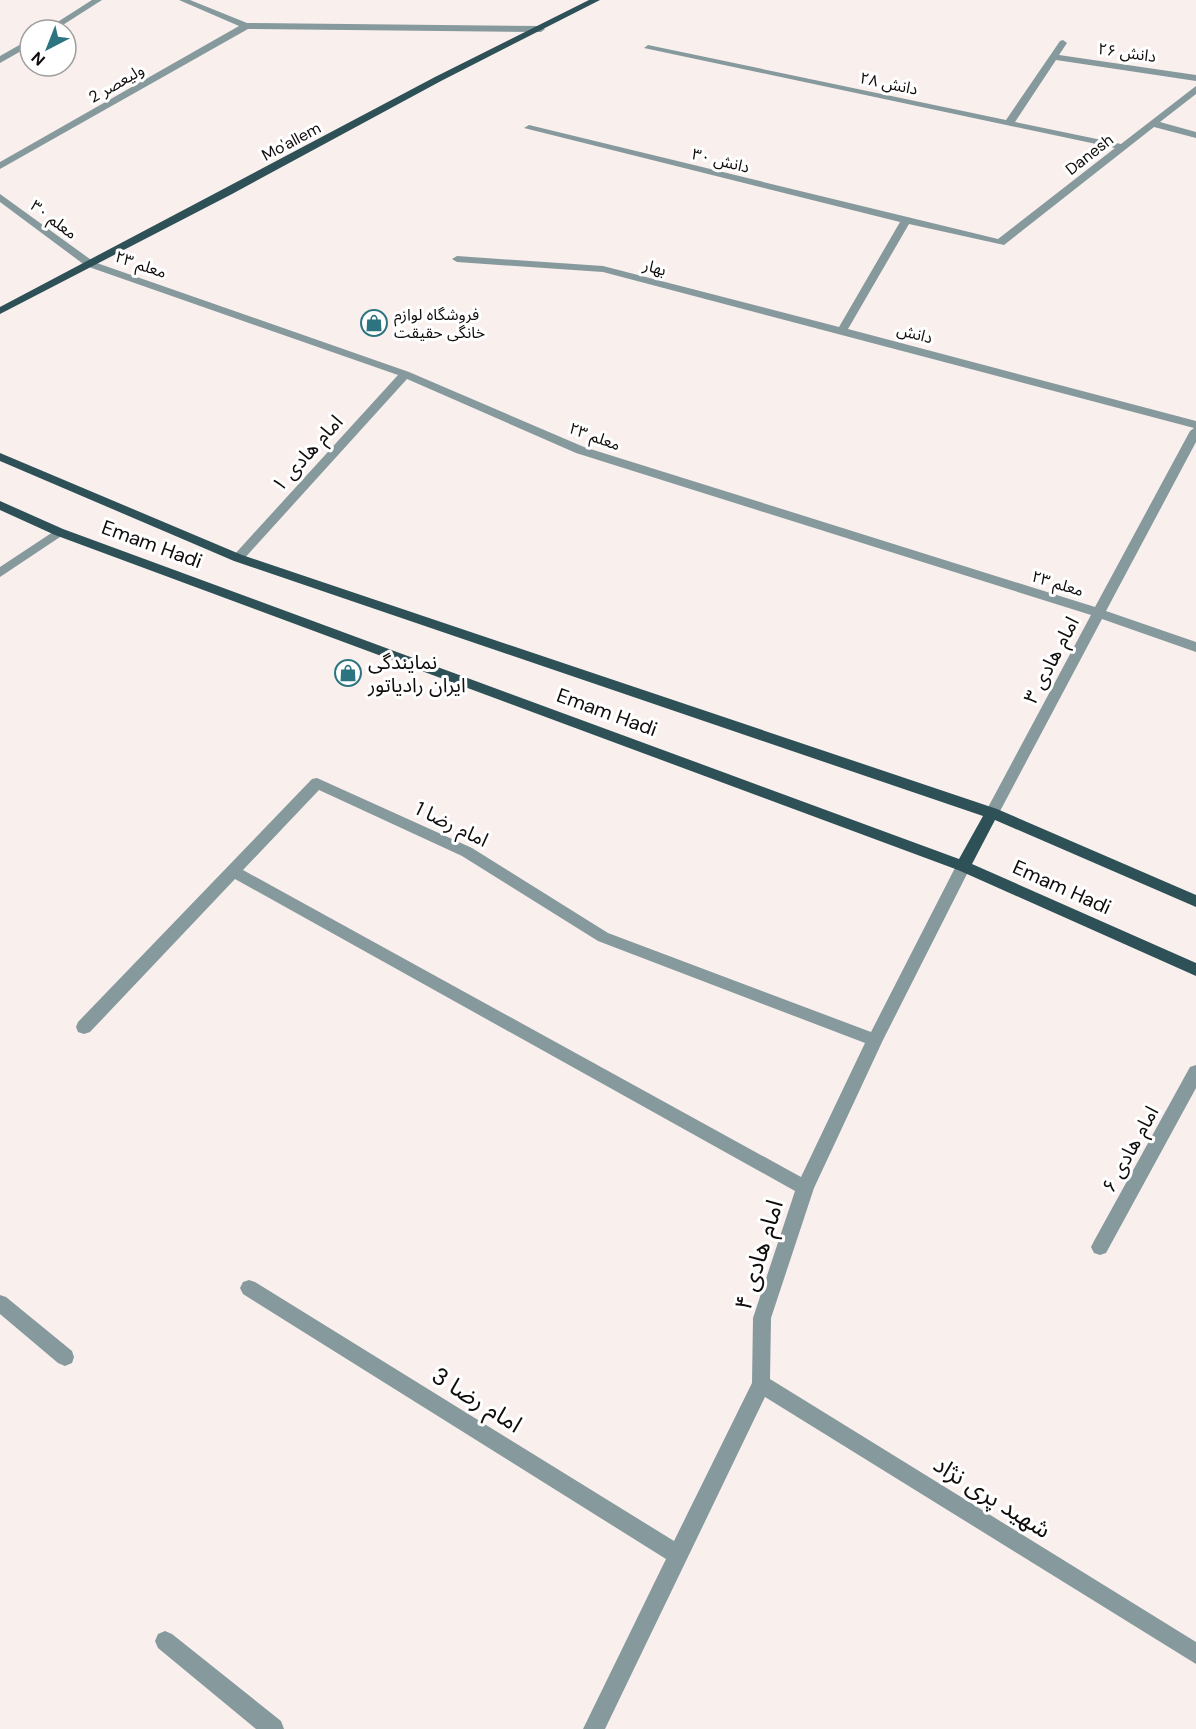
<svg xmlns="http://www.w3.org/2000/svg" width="1196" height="1729" viewBox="0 0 1196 1729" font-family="'DM Sans','Noto Sans Arabic',sans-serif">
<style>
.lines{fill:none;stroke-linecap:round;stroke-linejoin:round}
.minor{fill:#86999c;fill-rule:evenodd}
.major{fill:#2d5157;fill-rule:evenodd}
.labels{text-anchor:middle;stroke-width:6;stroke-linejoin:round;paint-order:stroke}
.far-street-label{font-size:16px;fill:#0f0c0b;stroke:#fff}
.far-poi-label{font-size:16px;fill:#0f0c0b;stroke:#fff;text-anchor:start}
.street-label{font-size:20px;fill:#0f0c0b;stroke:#fff}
.poi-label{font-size:20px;fill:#0f0c0b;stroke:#fff;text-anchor:start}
.near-street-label{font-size:24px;fill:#0f0c0b;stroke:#fff}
</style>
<rect width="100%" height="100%" fill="#f9efed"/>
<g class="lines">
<path class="minor" d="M92,0H102L55,30H45Z
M179,0H190L247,23L541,26L545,29L541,32L248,29L0,169V162L239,26Z
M30,39V46L0,63V56Z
M1063,40L1067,43L1059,55L1196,75V81L1056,60L1015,122L1121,144L1196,86V94L1160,122L1196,132V138L1154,127L1004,245L909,224L848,329L1196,421V442L1106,611L1196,642V652L1102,619L999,813L992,818L985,813L1091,615L576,453L407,379L242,561H234L232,558L234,555L398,375L86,266L0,202V194L94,262L409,372L584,447L1095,607L1190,431L1194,428L603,272L457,262L452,259L457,256L603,266L839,327L900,222L524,128L529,125L998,239L1115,148L644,48L648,45L1006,120L1060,41Z
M59,528L65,532L63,535L0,577V567Z
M317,778L472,848L608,933L871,1032L958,862H968L971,866L883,1040L814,1188L771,1318L770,1379L1196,1642V1664L765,1397L605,1729H583L666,1559L243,1294L240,1288L243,1282L249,1280L255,1282L674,1541L752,1383L753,1318L795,1191L235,879L90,1032L84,1034L78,1032L76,1027L78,1022L312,779ZM319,790L462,856L598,941L865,1043L801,1177L243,870Z
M1196,1065V1088L1106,1253L1100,1255L1094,1253L1091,1247L1094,1241L1190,1067Z
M0,1295L6,1297L72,1351L74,1357L72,1363L65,1366L58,1363L0,1314Z
M165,1631L172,1634L281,1721L284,1729H256L158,1648L155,1641L158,1634Z"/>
<path class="major" d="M589,0H600L441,81L232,194L0,314V307L435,77Z
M0,453L242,555L997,809L1196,895V907L995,820L972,864L1196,963V976L958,870L55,535L0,510V501L63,529L959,859L983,816L234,561L0,461Z"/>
</g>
<defs>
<symbol id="shop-ring" viewBox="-11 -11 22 22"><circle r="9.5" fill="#fff" stroke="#2c747f" stroke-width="1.5"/><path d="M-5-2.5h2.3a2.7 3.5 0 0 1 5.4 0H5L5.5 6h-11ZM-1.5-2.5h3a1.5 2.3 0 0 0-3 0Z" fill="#2c747f"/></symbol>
</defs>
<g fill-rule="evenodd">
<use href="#shop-ring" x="359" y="308" width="30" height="30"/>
<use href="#shop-ring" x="333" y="658" width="30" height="30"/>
</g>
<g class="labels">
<g class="far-street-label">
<text transform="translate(1127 52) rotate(8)" y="6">دانش ۲۶</text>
<text transform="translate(116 83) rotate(-30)" y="6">ولیعصر 2</text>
<text transform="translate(889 83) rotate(12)" y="6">دانش ۲۸</text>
<text transform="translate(291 141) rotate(-28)" y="6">Mo'allem</text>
<text transform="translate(1089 154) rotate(-38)" y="6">Danesh</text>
<text transform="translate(721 160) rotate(14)" y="6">دانش ۳۰</text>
<text transform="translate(54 219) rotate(37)" y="6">معلم ۳۰</text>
<text transform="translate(141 264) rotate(19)" y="6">معلم ۲۳</text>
<text transform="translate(655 267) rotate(15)" y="6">بهار</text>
<text transform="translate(915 333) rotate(15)" y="6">دانش</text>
<text transform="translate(595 436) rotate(20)" y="6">معلم ۲۳</text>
<text transform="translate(1058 583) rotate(17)" y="6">معلم ۲۳</text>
</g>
<g class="far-poi-label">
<text x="394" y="320">فروشگاه لوازم<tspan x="394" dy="18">خانگی حقیقت</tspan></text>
</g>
<g class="street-label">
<text transform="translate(307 453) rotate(-48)" y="7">امام هادی ١</text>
<text transform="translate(152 544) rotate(20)" y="7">Emam Hadi</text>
<text transform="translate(1051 660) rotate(-62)" y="7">امام هادی ٣</text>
<text transform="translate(607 712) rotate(20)" y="7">Emam Hadi</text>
<text transform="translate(452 824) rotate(26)" y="7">امام رضا 1</text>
<text transform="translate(1062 887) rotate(24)" y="7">Emam Hadi</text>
<text transform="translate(1130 1149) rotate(-61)" y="7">امام هادی ۶</text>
</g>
<g class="poi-label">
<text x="368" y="669">نمایندگی<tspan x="368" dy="23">ایران رادیاتور</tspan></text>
</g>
<g class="near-street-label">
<text transform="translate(759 1255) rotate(-73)" y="8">امام هادی ۴</text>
<text transform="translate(477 1400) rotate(32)" y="8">امام رضا 3</text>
<text transform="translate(992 1497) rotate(32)" y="8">شهید پری نژاد</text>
</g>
</g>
<g transform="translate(48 48) rotate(222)"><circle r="28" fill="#ffffff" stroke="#9f9e9d" stroke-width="1.5"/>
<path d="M0-4.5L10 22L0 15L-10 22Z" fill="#2c747f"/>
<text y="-9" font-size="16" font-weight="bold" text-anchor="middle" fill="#0f0c0b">N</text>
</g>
</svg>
